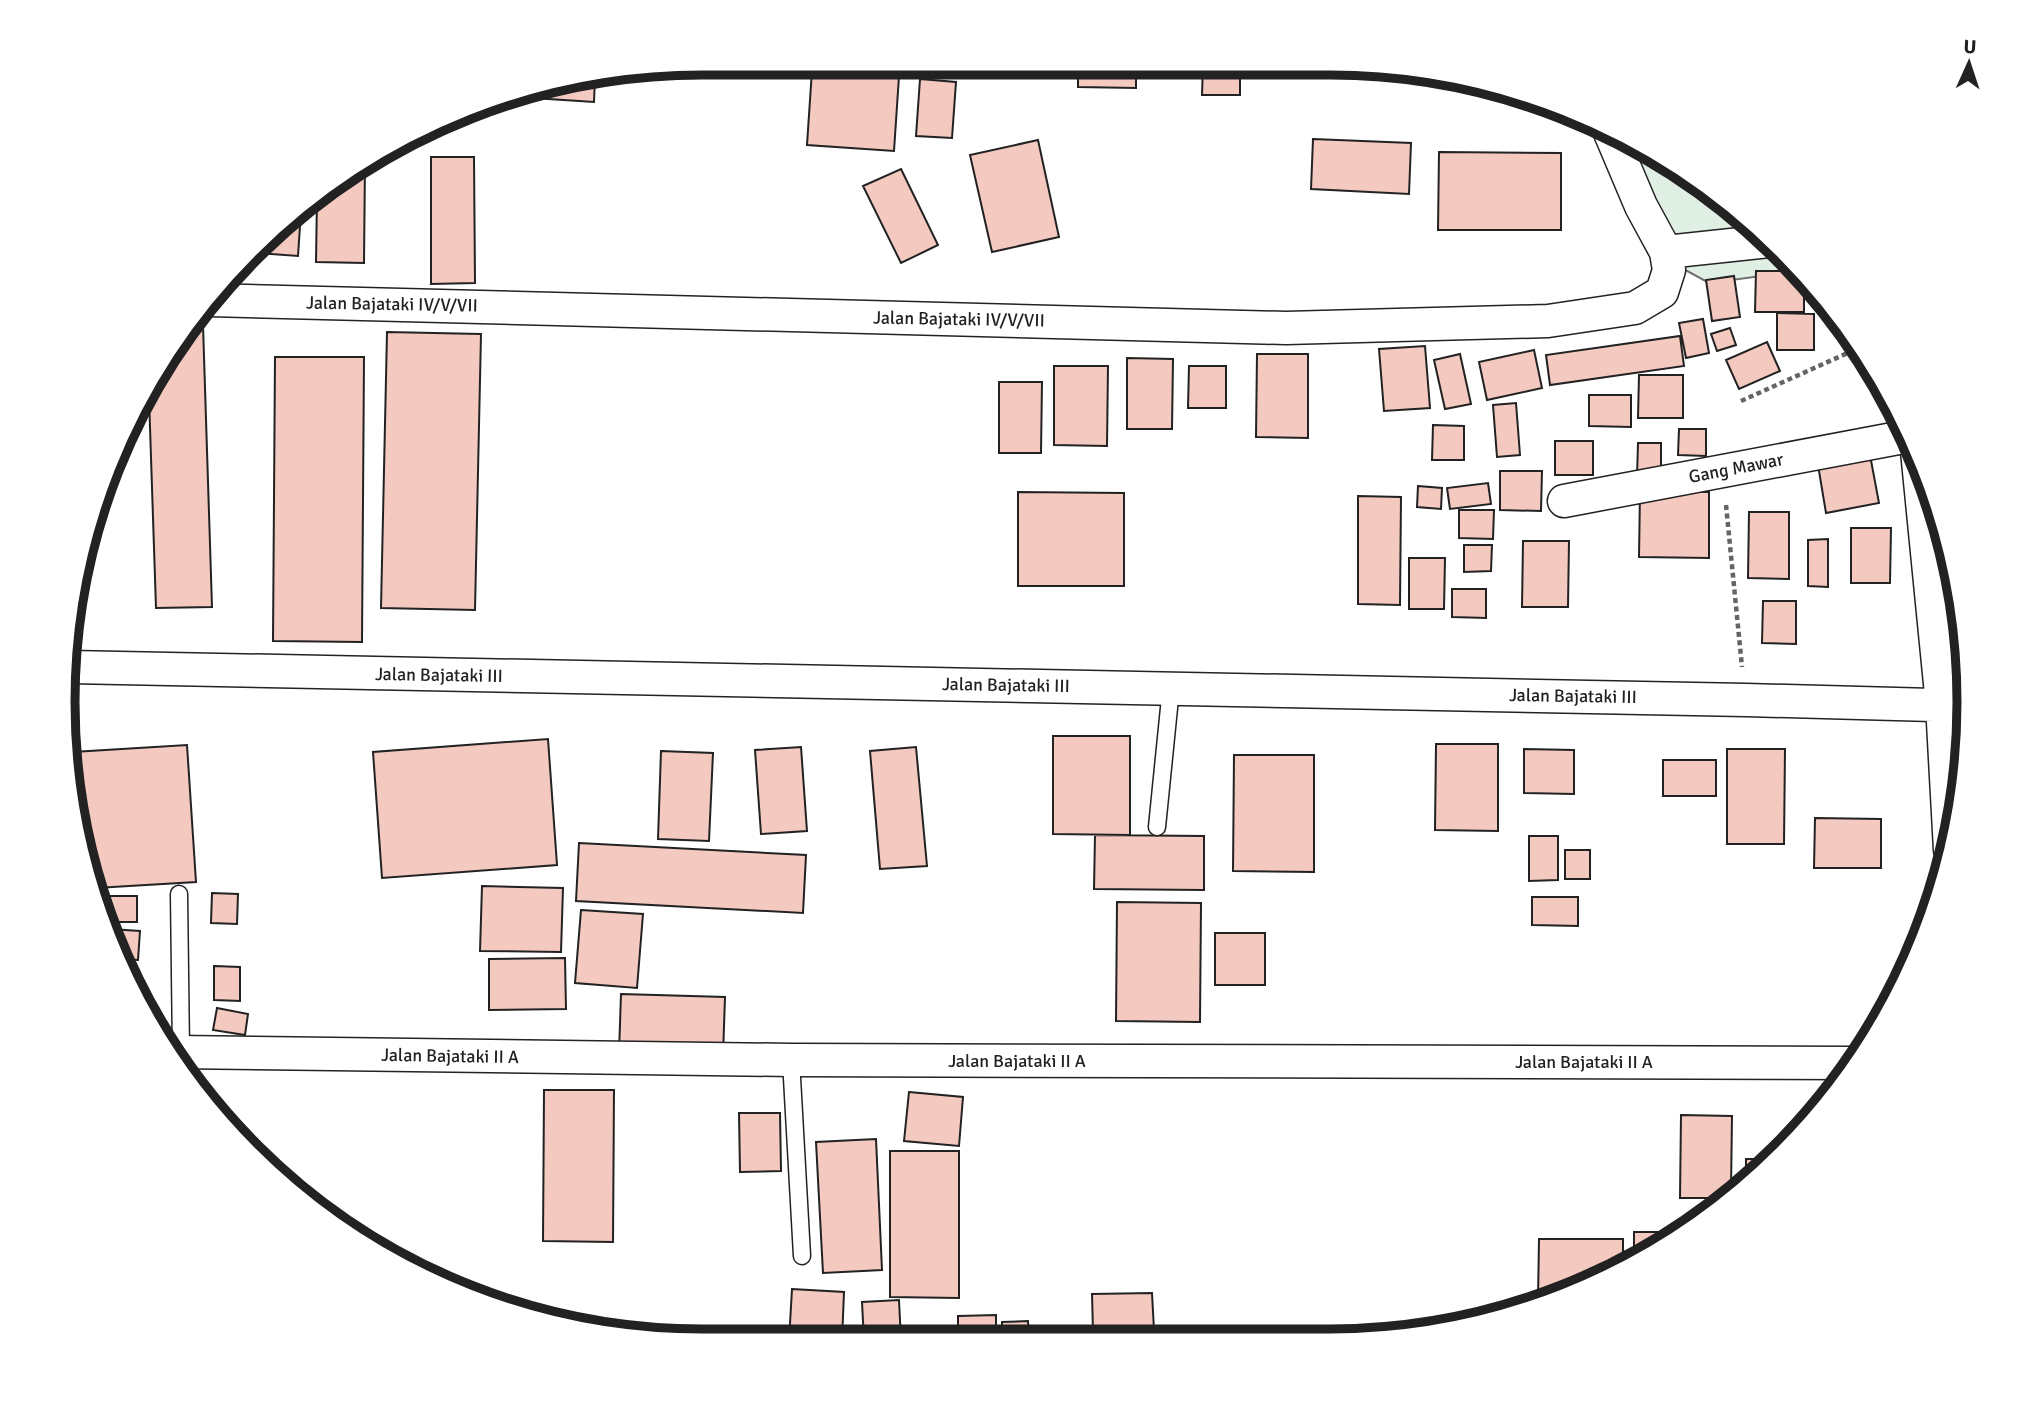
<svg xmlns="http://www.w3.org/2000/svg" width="2032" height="1404" viewBox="0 0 2032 1404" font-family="Signika,sans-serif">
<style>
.green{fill:#e0efe3;stroke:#6f6f6f;stroke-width:2}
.building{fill:#f3c9c0;stroke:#222;stroke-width:2}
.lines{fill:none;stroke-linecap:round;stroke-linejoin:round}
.service-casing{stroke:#222;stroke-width:19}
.minor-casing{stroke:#222;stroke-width:35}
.path{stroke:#646464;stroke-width:4.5;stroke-dasharray:5 3.5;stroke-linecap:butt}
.service{stroke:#fff;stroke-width:16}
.minor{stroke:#fff;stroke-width:32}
.labels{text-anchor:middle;stroke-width:5;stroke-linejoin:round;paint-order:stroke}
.street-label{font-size:18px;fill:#222;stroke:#fff}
.rim{fill:none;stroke:#222;stroke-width:9}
</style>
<rect width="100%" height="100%" fill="#fff"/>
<path class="green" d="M1613,129L1782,250L1799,271L1709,283L1658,255Z"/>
<path class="building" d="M702,63H717V76L660,74V69Z
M911,63H948L946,76L910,71Z
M1078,63H1136V88L1078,87Z
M1203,63H1240V95H1202Z
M649,70V77L609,75Z
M812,70L899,76L894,151L807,145Z
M595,77L594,102L533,98L534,86L536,85Z
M920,79L956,82L952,138L916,136Z
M1313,139L1411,143L1409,194L1311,189Z
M1038,140L1059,237L992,252L970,155Z
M1439,152L1561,153V230H1438Z
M431,157H474L475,283L431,284Z
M365,162L364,263L316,262L317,197L347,170Z
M901,169L938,245L901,263L863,186Z
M301,211L298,256L257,253V250Z
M1756,271H1799L1804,277V312H1755Z
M1734,276L1740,317L1712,321L1706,280Z
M1777,313L1814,314V350H1777Z
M1703,319L1709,353L1686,358L1679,323Z
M194,325H203L212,607L156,608L149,397Z
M1730,328L1736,345L1717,351L1711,334Z
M387,332L481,334L475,610L381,608Z
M1680,336L1684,366L1550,385L1546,355Z
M1767,342L1780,371L1739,389L1726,360Z
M1425,346L1430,408L1384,411L1379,349Z
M1534,350L1542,388L1487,400L1479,362Z
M1257,354H1308V438L1256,437Z
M1460,354L1471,404L1445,409L1434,360Z
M275,357H364L362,642L273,641Z
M1127,358L1173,359L1172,429H1127Z
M1054,366H1108L1107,446L1054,445Z
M1189,366H1226V408H1188Z
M1639,375H1683V418H1638Z
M999,382H1042L1041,453H999Z
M1589,395H1631V427L1589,426Z
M1516,403L1520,455L1497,457L1493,405Z
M1433,425L1464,426V460H1432Z
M1679,429H1706V456L1678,455Z
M1555,441H1593V475H1555Z
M1638,443H1661V477H1637Z
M1870,455L1879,503L1826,513L1818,465Z
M1500,471H1542L1541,511L1500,510Z
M1488,483L1491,504L1450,509L1447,488Z
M1418,486L1442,488L1441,509L1417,507Z
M1640,491L1709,492V558L1639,557Z
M1018,492L1124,493V586H1018Z
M1358,496L1401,497L1400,605L1358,604Z
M1459,510H1494L1493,539L1459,538Z
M1749,512H1789V579L1748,578Z
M1851,528H1891L1890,583H1851Z
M1828,539V587L1808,586V540Z
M1523,541H1569L1568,607H1522Z
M1464,545H1492L1491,571L1464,572Z
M1409,558H1445L1444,609H1409Z
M1452,589H1486V618L1452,617Z
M1763,601H1796V644L1762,643Z
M1053,736H1130V835L1053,834Z
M548,739L557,865L382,878L373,752Z
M1436,744H1498V831L1435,830Z
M187,745L196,882L96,888L75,826L73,752Z
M801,747L807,831L761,834L755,750Z
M916,747L927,866L880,869L870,751Z
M1524,749L1574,750V794L1524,793Z
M1727,749H1785L1784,844H1727Z
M661,751L713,753L709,841L658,839Z
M1234,755H1314V872L1233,871Z
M1663,760H1716V796H1663Z
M1815,818L1881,819V868H1814Z
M1095,835L1204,836V890L1094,889Z
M1529,836H1558V880L1529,881Z
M579,843L806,855L803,913L576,901Z
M1565,850H1590V879H1565Z
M482,886L563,888L561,952L480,951Z
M212,893L238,894L237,924L211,923Z
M110,896H137V922H110Z
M1532,897H1578V926L1532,925Z
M1117,902L1201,903L1200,1022L1116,1021Z
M581,910L643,914L637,988L575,983Z
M110,929L140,931L138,960L120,959Z
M1215,933H1265V985H1215Z
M565,958L566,1009L489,1010V959Z
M214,966L240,967V1001L214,1000Z
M124,971L138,972L136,995L129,985Z
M621,994L725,997L723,1056L619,1053Z
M217,1008L248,1014L245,1035L213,1030Z
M544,1090H614L613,1242L543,1241Z
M909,1092L963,1097L959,1146L904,1141Z
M739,1113H780L781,1171L740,1172Z
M1681,1115L1732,1116L1731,1190L1721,1198H1680Z
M876,1139L882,1270L823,1273L816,1142Z
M890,1151H959V1298L890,1297Z
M1746,1159H1775L1746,1180Z
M1634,1232H1673L1634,1260Z
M1539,1239H1623V1268L1613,1275L1538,1300Z
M792,1289L844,1292L842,1341H789Z
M1152,1293L1154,1330L1093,1332L1092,1294Z
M899,1300L901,1341H864L862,1302Z
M996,1315V1341H958V1316Z
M1028,1321L1029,1341H1002V1322Z"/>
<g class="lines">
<defs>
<path id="service" d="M1157,827L1171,688
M179,894L181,1052
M791,1060L802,1256"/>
<path id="minor" d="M1666,252L1769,241
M210,300L1286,328L1548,321L1635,308L1662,292L1669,270L1666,252L1641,206L1608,128
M1917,451L1942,704L1950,850
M1564,501L1909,436
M70,667L1746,700L1969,706
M177,1052L791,1060L1856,1063"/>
</defs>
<use href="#service" class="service-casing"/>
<use href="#minor" class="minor-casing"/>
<path class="path" d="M1741,401L1861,347
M1726,505L1742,667"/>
<use href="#service" class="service"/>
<use href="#minor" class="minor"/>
</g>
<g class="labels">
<g class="street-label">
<text transform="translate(392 304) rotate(1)" y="6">Jalan Bajataki IV/V/VII</text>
<text transform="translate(959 319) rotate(1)" y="6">Jalan Bajataki IV/V/VII</text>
<text transform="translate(1736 468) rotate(-11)" y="6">Gang Mawar</text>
<text transform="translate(439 675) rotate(1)" y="6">Jalan Bajataki III</text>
<text transform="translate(1006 685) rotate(1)" y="6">Jalan Bajataki III</text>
<text transform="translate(1573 696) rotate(1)" y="6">Jalan Bajataki III</text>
<text transform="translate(450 1056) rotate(1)" y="6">Jalan Bajataki II A</text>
<text x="1017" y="1067">Jalan Bajataki II A</text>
<text x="1584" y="1068">Jalan Bajataki II A</text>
</g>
</g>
<path d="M0 0H2032V1404H0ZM702 75H1330A627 627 0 0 1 1957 702V702A627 627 0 0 1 1330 1329H702A627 627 0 0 1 75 702V702A627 627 0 0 1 702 75Z" fill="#fff" fill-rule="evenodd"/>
<path class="rim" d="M702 75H1330A627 627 0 0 1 1957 702V702A627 627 0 0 1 1330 1329H702A627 627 0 0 1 75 702V702A627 627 0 0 1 702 75Z"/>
<g transform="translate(1969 63) rotate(3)" stroke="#ffffff" stroke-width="5" paint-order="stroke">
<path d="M0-5L12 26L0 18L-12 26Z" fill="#222222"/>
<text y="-10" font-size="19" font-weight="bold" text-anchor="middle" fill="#222222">U</text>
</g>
</svg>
